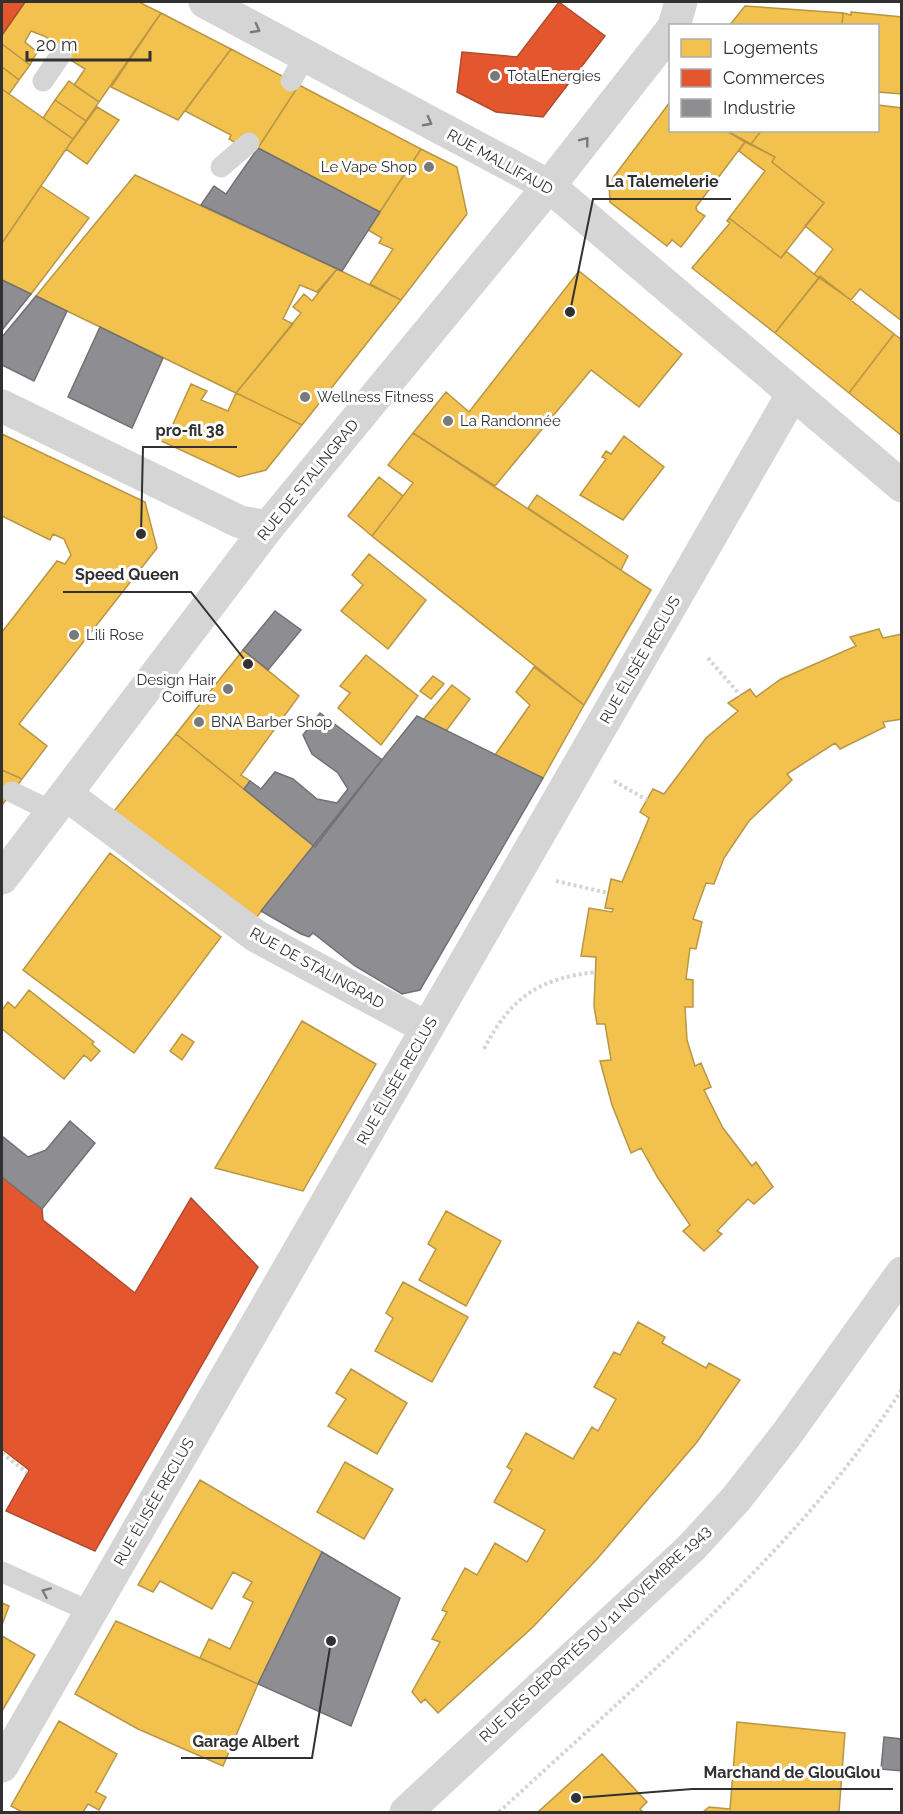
<svg xmlns="http://www.w3.org/2000/svg" width="903" height="1814" viewBox="0 0 903 1814" font-family="Raleway,sans-serif">
<style>
.homes{fill:#f2c14e;stroke:#b89645;stroke-width:1.5}
.shops{fill:#e4572e;stroke:#ae4c2f;stroke-width:1.5}
.industry{fill:#8d8d92;stroke:#717175;stroke-width:1.5}
.lines{fill:none;stroke-linecap:round;stroke-linejoin:round}
.path{stroke:#d5d5d5;stroke-width:4;stroke-dasharray:3 3;stroke-linecap:butt}
.service{stroke:#d5d5d5;stroke-width:21}
.minor{stroke:#d5d5d5;stroke-width:33}
.tertiary{stroke:#d5d5d5;stroke-width:33}
.oneway{stroke:#7b7b7b}
.poi-dot{fill:#797979;stroke:#fff;stroke-width:2}
.labels{text-anchor:middle;stroke-width:6;stroke-linejoin:round;paint-order:stroke}
.poi-label{font-size:15px;fill:#313131;stroke:#fff;text-anchor:start}
.street-label{font-size:15px;fill:#313131;stroke:#fff}
.leader{fill:none;stroke:#313131;stroke-width:2}
.callout-dot{fill:#313131;stroke:#fff;stroke-width:2}
.callout-label{font-size:16px;text-anchor:middle;font-weight:bold;fill:#313131;stroke:#fff;stroke-width:6;stroke-linejoin:round;paint-order:stroke}
</style>
<rect width="100%" height="100%" fill="#fff"/>
<path class="homes" d="M25,2H139L161,13L99,102L74,85L85,69L53,49L56,44L44,36L31,31L25,42L37,52L30,65L2,44V35Z
M745,6L843,13L842,26H729Z
M851,12L902,17V94L878,92V26H842L843,13L851,15Z
M161,13L231,49L178,120L111,87Z
M2,44L30,65L19,80L2,67Z
M231,49L299,85L258,148L239,145L229,139L231,135L185,111Z
M2,67L19,80L9,94L2,89Z
M69,81L99,102L86,121L55,100Z
M299,85L421,149L380,212L258,148Z
M2,89L73,139L2,243Z
M55,100L86,121L73,139L43,118Z
M670,102V130H725L745,142L696,207L697,211L705,216L681,247L672,240L667,246L610,202L609,183Z
M878,105L902,108V321L860,289L851,300L814,274L833,249L805,226L824,203L772,162L775,157L751,144L762,130H878Z
M97,107L119,120L87,164L66,149Z
M725,130L754,132L762,130L751,144Z
M745,142L775,157L772,162L824,203L781,258L729,218L765,171L739,151Z
M421,149L457,167L467,214L401,300L370,284L393,249L379,243L382,238L368,230Z
M135,175L337,269L317,292L300,285L283,319L293,324L236,393L36,296Z
M41,186L89,218L31,294L2,280V243Z
M729,218L781,258L786,251L819,278L775,333L692,268L730,223L727,221Z
M337,269L401,300L302,425L236,393L301,313L293,307L304,294L312,301Z
M579,271L682,354L639,407L591,370L495,486L413,433L446,392L469,412Z
M820,276L894,334L849,393L775,333Z
M894,334L902,340V436L849,393Z
M191,384L207,391L201,400L228,411L236,393L302,425L266,470L239,477L159,440L164,432L169,433Z
M413,433L651,590L584,705L372,536L413,483L388,465Z
M2,434L145,502L157,548L19,724L47,746L22,779L2,770V632L57,561L65,564L71,555L64,539L53,534L50,540L2,516Z
M624,436L664,467L623,520L580,495L606,459L602,457L606,451L611,454Z
M379,477L403,496L372,536L348,516Z
M537,495L628,556L621,570L528,508Z
M369,554L426,600L388,649L341,611L363,585L352,575Z
M879,629L883,638L902,634V719L883,722L885,727L840,749L835,743L787,774L792,780L749,821L724,858L714,884L706,883L693,919L702,922L696,949L690,948L686,979L693,980V1007H685L687,1040L695,1066L701,1063L711,1087L704,1090L723,1128L752,1166L756,1162L773,1187L754,1204L748,1199L717,1231L722,1234L704,1251L683,1231L690,1225L658,1178L641,1148L631,1153L612,1105L600,1061L611,1060L605,1024H597L594,1006L596,957L581,956L589,908L612,912L613,909L605,908L611,879L622,882L649,818L640,812L653,789L664,794L706,738L738,711L728,703L750,689L756,697L781,679L856,646L850,637Z
M243,650L299,696L241,775L250,781L244,789L176,734Z
M366,655L418,696L381,745L338,708L350,693L340,686Z
M534,667L584,705L543,778L495,755L530,705L516,692Z
M433,676L444,684L431,699L420,691Z
M452,685L470,699L446,731L423,720Z
M176,734L315,847L255,919L114,811Z
M2,770L22,779L2,805Z
M110,853L221,937L134,1053L23,970Z
M29,990L94,1042L92,1044L100,1051L91,1061L84,1055L64,1079L2,1029V1010L8,1002L15,1008Z
M302,1021L376,1064L303,1191L215,1168Z
M182,1034L194,1042L182,1060L170,1051Z
M446,1211L501,1241L466,1306L419,1280L436,1249L428,1244Z
M403,1282L468,1317L432,1382L375,1351L393,1318L386,1313Z
M638,1322L665,1337L662,1343L706,1368L709,1363L740,1380L697,1442L597,1559L533,1627L438,1713L425,1699L421,1703L412,1692L440,1642L432,1639L447,1612L442,1610L465,1568L477,1575L495,1543L527,1562L545,1530L494,1502L512,1470L507,1467L526,1433L573,1459L592,1427L598,1431L616,1399L594,1387L614,1352L620,1355Z
M351,1369L407,1403L377,1454L328,1426L346,1399L336,1393Z
M345,1462L393,1489L364,1539L317,1512Z
M200,1480L322,1552L258,1684L200,1658L209,1639L230,1649L253,1602L243,1597L252,1582L233,1572L212,1609L160,1581L153,1592L138,1585Z
M2,1603L9,1606L2,1625Z
M116,1621L258,1684L223,1766L138,1729L75,1694Z
M2,1636L35,1655L2,1711Z
M59,1721L117,1754L96,1792L106,1797L99,1810L88,1804L83,1812H22L11,1806Z
M737,1722L845,1733L839,1812H703L709,1807L730,1809Z
M602,1754L647,1802L640,1809L643,1812H538Z"/>
<path class="shops" d="M2,2H25L2,35Z
M559,2L605,36L543,117L496,112L457,92L462,52L517,57Z
M2,1177L42,1209L43,1220L135,1293L191,1198L258,1267L95,1551L6,1511L29,1470L2,1449Z"/>
<path class="industry" d="M258,148L380,212L342,271L201,205L214,186L226,194Z
M2,280L31,294L2,330Z
M36,296L67,311L34,381L2,365V337Z
M100,327L163,358L132,428L68,397Z
M275,611L301,630L268,670L243,650Z
M320,713L382,760L315,847L244,789L250,781L261,789L275,772L293,779L317,799L337,803L348,789L338,773L312,754L303,735Z
M417,716L543,778L420,990L402,994L355,966L313,933L309,937L301,934L261,911Z
M70,1121L95,1143L42,1209L2,1177V1136L28,1157L46,1150Z
M322,1552L400,1598L351,1726L258,1684Z
M884,1737L902,1739V1771L881,1769Z"/>
<g class="lines">
<path class="path" d="M708,658L740,695
M614,781L647,800
M556,881L608,893
M484,1049C510,998 539,978 596,972
M2,1453L27,1473
M499,1812C639,1682 798,1551 902,1389"/>
<path class="service" d="M43,81L62,53
M291,81L305,56
M221,167L249,143
M12,792L53,812
M2,1572L91,1612"/>
<path class="minor" d="M205,2L549,186L902,486
M674,26L681,2
M2,406L240,522L268,527
M67,795L256,936L427,1028
M2,878L268,527L549,186L670,32
M2,1766L792,395"/>
<path class="tertiary" d="M406,1812L691,1548L736,1499L786,1435L902,1273"/>
</g>
<defs><path id="oneway-chevron" d="M-2-3.5L2.5 0L-2 3.5" fill="none" stroke-width="1.6" stroke-linecap="round" stroke-linejoin="round" transform="scale(1.5)"/></defs>
<g class="oneway">
<use href="#oneway-chevron" transform="translate(256 29) rotate(28)"/>
<use href="#oneway-chevron" transform="translate(428 122) rotate(28)"/>
<use href="#oneway-chevron" transform="translate(585 141) rotate(-52)"/>
<use href="#oneway-chevron" transform="translate(46 1592) rotate(-156)"/>
</g>
<g class="poi-dot">
<circle cx="495" cy="76" r="6"/>
<circle cx="429" cy="167" r="6"/>
<circle cx="305" cy="397" r="6"/>
<circle cx="448" cy="421" r="6"/>
<circle cx="74" cy="635" r="6"/>
<circle cx="228" cy="689" r="6"/>
<circle cx="199" cy="722" r="6"/>
</g>
<g class="labels">
<g class="poi-label">
<text x="507" y="81">TotalEnergies</text>
<text x="417" y="172" text-anchor="end">Le Vape Shop</text>
<text x="317" y="402">Wellness Fitness</text>
<text x="460" y="426">La Randonnée</text>
<text x="86" y="640">Lili Rose</text>
<text x="216" y="685" text-anchor="end">Design Hair<tspan x="216" dy="17">Coiffure</tspan></text>
<text x="211" y="727">BNA Barber Shop</text>
</g>
<g class="street-label">
<text transform="translate(500 162) rotate(29)" y="5">RUE MALLIFAUD</text>
<text transform="translate(308 480) rotate(-51)" y="5">RUE DE STALINGRAD</text>
<text transform="translate(640 660) rotate(-60)" y="5">RUE ÉLISÉE RECLUS</text>
<text transform="translate(317 968) rotate(29)" y="5">RUE DE STALINGRAD</text>
<text transform="translate(397 1081) rotate(-60)" y="5">RUE ÉLISÉE RECLUS</text>
<text transform="translate(154 1502) rotate(-60)" y="5">RUE ÉLISÉE RECLUS</text>
<text transform="translate(595 1634) rotate(-43)" y="5">RUE DES DÉPORTÉS DU 11 NOVEMBRE 1943</text>
</g>
</g>
<path class="leader" d="M570 312L593 199H731M141 534L143 447H237M248 664L191 592H63M331 1641L312 1758H181M576 1798L692 1789H893"/>
<g class="callout-dot">
<circle cx="570" cy="312" r="6"/>
<circle cx="141" cy="534" r="6"/>
<circle cx="248" cy="664" r="6"/>
<circle cx="331" cy="1641" r="6"/>
<circle cx="576" cy="1798" r="6"/>
</g>
<g class="callout-label">
<text x="662" y="187">La Talemelerie</text>
<text x="190" y="436">pro-fil 38</text>
<text x="127" y="580">Speed Queen</text>
<text x="246" y="1747">Garage Albert</text>
<text x="792" y="1778">Marchand de GlouGlou</text>
</g>
<rect width="903" height="1814" fill="none" stroke="#313131" stroke-width="6"/>
<rect x="669" y="24" width="210" height="108" fill="#ffffff" stroke="#adadad" stroke-width="1.5"/>
<rect x="681" y="39" width="30" height="18" fill="#f2c14e" stroke="#adadad" stroke-width="1.5"/>
<text x="723" y="54" font-size="18" fill="#313131">Logements</text>
<rect x="681" y="69" width="30" height="18" fill="#e4572e" stroke="#adadad" stroke-width="1.5"/>
<text x="723" y="84" font-size="18" fill="#313131">Commerces</text>
<rect x="681" y="99" width="30" height="18" fill="#8d8d92" stroke="#adadad" stroke-width="1.5"/>
<text x="723" y="114" font-size="18" fill="#313131">Industrie</text>
<path d="M27 51v9h123v-9" fill="none" stroke="#313131" stroke-width="3"/>
<text x="36" y="51" font-size="18" fill="#313131" stroke="#ffffff" stroke-width="4.5" paint-order="stroke">20 m</text>
</svg>
